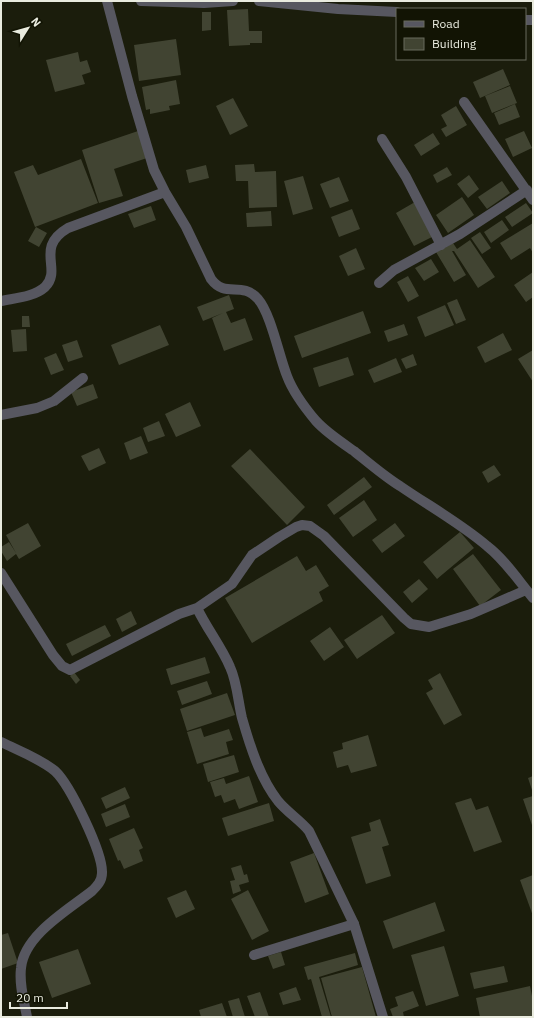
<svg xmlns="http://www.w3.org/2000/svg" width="534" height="1018" viewBox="0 0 534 1018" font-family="'IBM Plex Sans',sans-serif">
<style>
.building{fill:#414432}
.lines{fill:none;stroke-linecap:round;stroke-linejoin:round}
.service{stroke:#575760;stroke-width:10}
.minor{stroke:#575760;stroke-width:10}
</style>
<rect width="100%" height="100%" fill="#1b1d0c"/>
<path class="building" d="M248,9L249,31H262V43H250V45L229,46L227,10Z
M202,12H211V30L202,31Z
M176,39L181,75L139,81L134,45Z
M78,52L80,62L87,60L91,72L82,75L85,84L55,92L46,60Z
M503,69L510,85L480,98L473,82Z
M176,80L180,104L169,106L170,110L150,114V109L146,110L142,87Z
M510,86L517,103L492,113L485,96Z
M233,98L248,126L230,135L216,106Z
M515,104L520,117L499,125L494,113Z
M456,106L467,125L446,137L441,129L447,126L441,115Z
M141,130L150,157L114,169L123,196L99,203L82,150Z
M524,131L532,148L513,157L505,139Z
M433,133L440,144L421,156L414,145Z
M81,159L98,203L35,227L14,172L33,165L38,175Z
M254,164L255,172L276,171L277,207L249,208L248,181H236L235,165Z
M206,165L209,178L189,183L186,170Z
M447,167L452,175L437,183L433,175Z
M469,175L479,189L468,198L457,184Z
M303,176L313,209L293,215L284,181Z
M339,177L349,201L330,208L320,184Z
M502,181L510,193L487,209L478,197Z
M462,197L474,215L448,233L436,215Z
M415,202L434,236L414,246L396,213Z
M526,203L533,213L512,227L505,217Z
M151,206L156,220L134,228L128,214Z
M352,209L360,229L339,237L331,217Z
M271,211L272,226L247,227L246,213Z
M502,220L509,230L491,243L484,232Z
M533,223V253L530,248L511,260L500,243Z
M36,227L47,233L39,247L28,241Z
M480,232L491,248L482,254L471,238Z
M470,240L495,277L478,288L454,251H452L466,275L454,282L436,252L453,243L457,249Z
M356,248L365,269L348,276L339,256Z
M431,259L439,272L424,281L415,268Z
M533,272V297L526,302L514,285Z
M408,276L419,296L408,302L397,282Z
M229,295L234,309L226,312L231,323L245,318L253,340L224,351L212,318L223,313L203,321L197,307Z
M457,299L466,320L456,324L447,303Z
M445,305L454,325L425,337L417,317Z
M363,311L371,333L302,358L294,336Z
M22,316H29L30,327H22Z
M404,324L408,335L388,342L384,331Z
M160,325L169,345L119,365L111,345Z
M26,329L27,351L13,352L11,330Z
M503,333L512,350L485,363L477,347Z
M77,340L83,357L68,362L62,345Z
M533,350V382L518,359Z
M56,353L64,370L51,375L44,358Z
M413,354L417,365L406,369L401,359Z
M348,357L354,375L319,387L313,368Z
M396,358L402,372L374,383L368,370Z
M93,384L98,398L77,406L71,392Z
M190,402L201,426L176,437L165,414Z
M159,421L165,436L148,442L143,428Z
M141,436L148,453L130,460L124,443Z
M99,448L106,463L89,471L81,456Z
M250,449L305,507L287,525L231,466Z
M494,465L501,475L488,483L482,472Z
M364,477L372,487L334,515L327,505Z
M364,500L377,520L353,537L339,518Z
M28,523L41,546L19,559L16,554L7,561L1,551V547L9,542L16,553L6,535Z
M395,523L405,536L382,553L372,540Z
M460,532L474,548L437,579L423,562Z
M473,554L501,590L480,606L453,569Z
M297,556L306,571L316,565L329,586L319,592L323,601L252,643L225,598Z
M419,579L428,589L412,603L403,592Z
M131,611L137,624L122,632L116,619Z
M382,615L395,633L357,659L344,640Z
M105,625L111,636L72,656L66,644Z
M330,627L344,647L324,661L310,641Z
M205,657L210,673L171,685L166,669Z
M74,672L80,680L76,684L70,676Z
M440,673L462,715L444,725L426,693L433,689L428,680Z
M207,681L212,694L182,705L177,691Z
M227,693L235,715L187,731L180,709Z
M201,728L204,737L229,729L233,740L226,742L229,754L197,764L187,732Z
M368,735L377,766L351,773L348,765L337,768L333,752L343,749L342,743Z
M234,755L239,772L208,782L203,764Z
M249,776L258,802L239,809L235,799L224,803L221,795L215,797L210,782L224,778L226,784Z
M533,776V793L528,778Z
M125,787L130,798L106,809L101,798Z
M533,796V828L523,799Z
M471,798L476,810L488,806L502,842L474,852L455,803Z
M269,803L274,821L228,836L222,818Z
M125,804L130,817L106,827L101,814Z
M380,819L389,845L382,847L391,876L366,884L351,837L371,831L369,823Z
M134,828L143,848L139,850L143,861L124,869L120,860L118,861L109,839Z
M314,853L329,894L305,903L290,862Z
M241,865L244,875L247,874L249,882L239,885L241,891L233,894L230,881L235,880L231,868Z
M533,875V916L520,880Z
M186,890L195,909L176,918L167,898Z
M248,890L269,931L252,940L231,899Z
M435,902L445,931L393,949L383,921Z
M8,933L18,963L1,969V935Z
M444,946L459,996L426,1006L411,955Z
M78,949L91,984L52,998L39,962Z
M281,952L285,965L273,969L268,956Z
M355,953L358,965L319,977L331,1017H322L311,979L308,980L304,967Z
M504,966L508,982L474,989L470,973Z
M362,967L376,1017H332L321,978Z
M530,986L533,1001V1017H480L476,998Z
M296,987L301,1000L283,1005L279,993Z
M413,991L419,1006L403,1012L404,1017H393L390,1009L398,1006L395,997Z
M260,992L269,1017H255L247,996Z
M239,998L245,1017H233L228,1001Z
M222,1003L227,1017H201L199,1010Z"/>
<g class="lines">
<path class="service" d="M1,742C19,751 39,758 55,771C70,785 103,853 102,873C102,881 97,886 92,891C68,910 24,935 21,968C19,985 24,1001 27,1017
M254,955L354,924"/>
<path class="minor" d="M107,1L132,96L154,170L165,192L186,227L211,279C226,299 241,280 258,299C271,314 279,356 287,376C293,392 305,408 316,421C327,433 341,442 354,451C369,463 384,476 400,486C429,506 460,523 487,546C505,560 518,580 533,598
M141,1L204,3L233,1
M259,1L338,9L397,12
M525,20H533
M464,102L533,200
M382,139L406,177L441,245
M379,283L394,270L460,234L527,190
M1,301C15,298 34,297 45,287C63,269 34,248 68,228L165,192
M1,415L37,408L54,401L83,378
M1,573L53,655L62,666L70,670L179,614L197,608L232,584L252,555L279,537L296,527L302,525L310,526L324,536L404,618L411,624L429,627L471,614L526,590
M197,608C207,629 221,646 230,667C237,682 238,701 242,718C250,746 260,778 278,801C288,813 300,820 309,831L354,924L383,1017"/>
</g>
<rect width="534" height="1018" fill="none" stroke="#e9ebdf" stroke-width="4"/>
<rect x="396" y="8" width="130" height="52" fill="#121404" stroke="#686a5c"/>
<rect x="404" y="21" width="20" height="6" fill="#575760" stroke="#686a5c"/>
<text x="432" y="28" font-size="12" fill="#e9ebdf">Road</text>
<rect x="404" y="38" width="20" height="12" fill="#414432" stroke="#686a5c"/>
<text x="432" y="48" font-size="12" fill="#e9ebdf">Building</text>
<g transform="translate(28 28) rotate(53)" stroke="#121404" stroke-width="3" paint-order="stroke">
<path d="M0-3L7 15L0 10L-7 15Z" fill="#e9ebdf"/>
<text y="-6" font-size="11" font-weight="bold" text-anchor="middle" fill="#e9ebdf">N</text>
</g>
<path d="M10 1002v6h57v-6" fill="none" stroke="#e9ebdf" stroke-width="2"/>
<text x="16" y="1002" font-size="12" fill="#e9ebdf" stroke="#121404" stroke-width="3" paint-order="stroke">20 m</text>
</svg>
